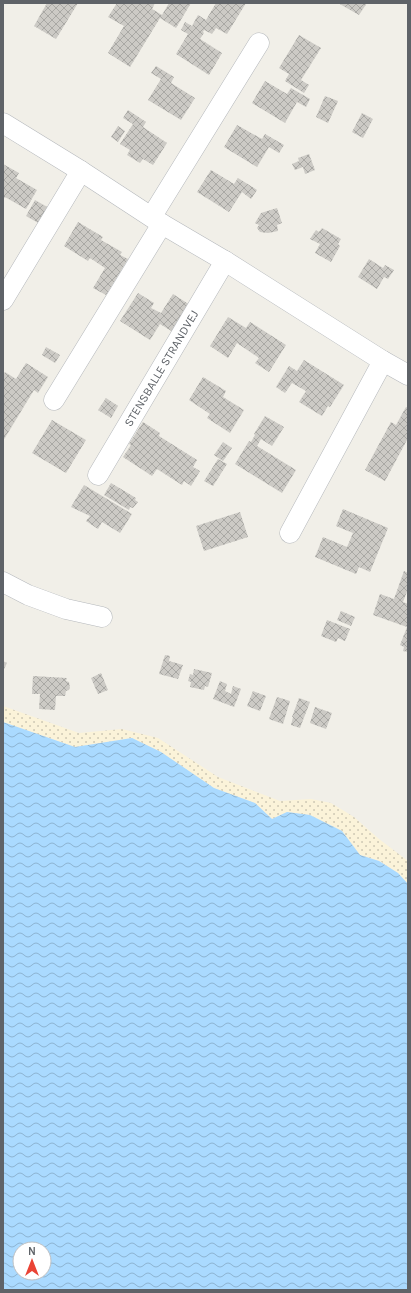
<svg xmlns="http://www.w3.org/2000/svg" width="411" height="1293" viewBox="0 0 411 1293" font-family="Karla,sans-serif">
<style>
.sand{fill:url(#sand-dots)}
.water{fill:url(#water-waves);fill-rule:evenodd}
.building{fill:url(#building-cross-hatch)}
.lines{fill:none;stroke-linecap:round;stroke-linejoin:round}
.minor-casing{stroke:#b5b8bc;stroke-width:21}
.minor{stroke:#fff;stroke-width:20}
.labels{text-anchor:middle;stroke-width:4;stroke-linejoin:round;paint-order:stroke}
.street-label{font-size:12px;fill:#5f6368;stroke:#fff}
</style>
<defs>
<pattern id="sand-dots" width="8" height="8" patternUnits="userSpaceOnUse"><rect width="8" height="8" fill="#fbf3d9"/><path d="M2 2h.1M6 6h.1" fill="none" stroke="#cec8b4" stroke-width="1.8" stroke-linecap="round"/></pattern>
<pattern id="water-waves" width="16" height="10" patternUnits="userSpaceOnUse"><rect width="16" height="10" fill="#aadaff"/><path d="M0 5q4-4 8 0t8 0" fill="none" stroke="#8eb4d2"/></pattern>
<pattern id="building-cross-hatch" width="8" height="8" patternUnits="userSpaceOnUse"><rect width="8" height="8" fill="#cccac5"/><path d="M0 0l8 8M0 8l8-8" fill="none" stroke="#a9a8a4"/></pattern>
</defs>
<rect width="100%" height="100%" fill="#f1efe8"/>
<path class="sand" d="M3,706L79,733L122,729L158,738L218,777L280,801L311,799L331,803L354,817L379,839L408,861V884L398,873L380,861L360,855L342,831L310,815L287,812L272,819L255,803L214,788L161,752L132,738L75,747L3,722Z"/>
<path class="water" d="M3,722L75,747L132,738L161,752L214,788L255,803L272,819L287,812L310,815L342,831L360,855L379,861L398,873L408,884V1290H3ZM20,1249H44V1273H20Z"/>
<path class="building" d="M47,3H78L56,39L34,26Z
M117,3H155L152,9L162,15L169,3H191L176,28L160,18L130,67L108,53L124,26L108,17Z
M216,3H246L227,34L216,28L212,34L204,30L203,32L204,33L200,39L222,53L209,75L176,54L188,34L181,30L185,22L192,26L198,15L206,20Z
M338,3H367L359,15Z
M299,35L321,48L301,80L309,85L304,93L285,81L289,74L279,68Z
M156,66L174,77L171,83L195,98L181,120L148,100L161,79L151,73Z
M265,81L287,94L291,88L310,99L306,107L297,102L285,123L252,103Z
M325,96L338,101L328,123L316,117Z
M128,110L146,122L143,127L167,143L153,165L143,159L140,163L127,155L130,150L120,144L133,124L123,118Z
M362,113L373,119L363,138L352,132Z
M237,125L262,139L265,134L284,145L279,153L269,147L257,167L224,147Z
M118,126L125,131L118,142L111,137Z
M309,154L315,170L305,174L303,167L295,170L292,164L299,161L298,158Z
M3,164L19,173L16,178L37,190L26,209L5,197L3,200Z
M211,170L234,184L238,178L257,190L251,199L242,192L229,212L197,192Z
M35,200L49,208L40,224L26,216Z
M277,208L282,223L277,225L278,231L268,233L260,232L257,228L259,225L255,223L261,213Z
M78,222L103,237L101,240L122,252L120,255L128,259L106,295L93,288L105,268L90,258L88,261L64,246Z
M322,228L341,239L338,244L340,246L331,262L315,253L320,244L310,239L316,230L319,232Z
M369,259L383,268L385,265L394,270L388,279L384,277L377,289L358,277Z
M138,293L154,303L151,308L161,313L173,294L190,305L173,332L160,324L150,340L120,321Z
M228,317L246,328L250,322L286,345L269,372L255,363L259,358L237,343L228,358L210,346Z
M46,347L60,355L55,363L42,355Z
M304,360L344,385L330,407L328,406L322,416L299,402L306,391L292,383L285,393L276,387L289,366L297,371Z
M26,363L48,377L38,393L34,390L3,441V375L5,372L16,379Z
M203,377L226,391L223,397L244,410L230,433L207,418L210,414L189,400Z
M106,398L118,406L111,418L98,410Z
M406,407L408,408V438L385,481L365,470L391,422L396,425Z
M265,416L284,427L272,446L261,439L257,446L296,470L282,493L235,464L249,441L251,442L255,435L254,434Z
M52,420L86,440L66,473L32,453Z
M143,422L160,433L159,436L197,460L193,467L200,471L191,486L184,481L182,485L157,469L152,476L123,457L131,445L129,444Z
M223,442L232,448L223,461L214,455Z
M218,459L227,464L213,486L204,481Z
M111,483L136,498L135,500L138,502L133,508L130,507L129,510L104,495Z
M84,485L132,514L120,533L102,522L98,529L86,521L90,516L71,507Z
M343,509L388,528L370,572L359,567L356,574L315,557L323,537L347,547L353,533L336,526Z
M240,512L248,537L204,551L196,526Z
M404,571L408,573V589L403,602L408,604V652L403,651L404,647L400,645L407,627L373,615L380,594L394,599Z
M341,611L355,617L351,626L337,620Z
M327,620L350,629L345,641L338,638L336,642L321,636Z
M165,655L170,656L169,661L183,665L178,679L159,674Z
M3,661L7,663L3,671Z
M194,669L212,673L208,687L205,686L204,690L190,687L191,682L188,681L190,674L193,675Z
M101,673L108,690L98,694L91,678Z
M33,676L67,678L66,681L69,682L70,688L69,690L66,691L65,696H56L55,710L39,709L40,694H32Z
M220,681L227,684L225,691L231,694L233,686L241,689L234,707L213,699Z
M253,691L266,696L260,711L247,706Z
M277,697L290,701L283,724L269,719Z
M299,698L310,702L300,728L291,725L293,717H292Z
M315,707L332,713L326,729L310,723Z"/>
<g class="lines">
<defs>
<g id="minor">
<path d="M3,123L81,171L162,224L225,261L383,361L408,375"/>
<path d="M152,216L259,43"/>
<path d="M3,300L81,171"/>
<path d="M54,400L162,224"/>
<path id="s1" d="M98,475L225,261"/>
<path d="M290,533L383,361"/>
<path d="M3,582L28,595L66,609L102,617"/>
</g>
</defs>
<use href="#minor" class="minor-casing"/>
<use href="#minor" class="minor"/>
</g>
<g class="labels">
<g class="street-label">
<text dy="4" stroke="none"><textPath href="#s1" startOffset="124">STENSBALLE STRANDVEJ</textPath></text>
</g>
</g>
<rect width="411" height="1293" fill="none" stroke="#5f6368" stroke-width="8"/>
<g transform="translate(32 1261)"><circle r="19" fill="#ffffff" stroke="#bfc1c3"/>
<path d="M0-3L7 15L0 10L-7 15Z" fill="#ea4335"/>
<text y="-6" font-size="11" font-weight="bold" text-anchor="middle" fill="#5f6368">N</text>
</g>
</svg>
